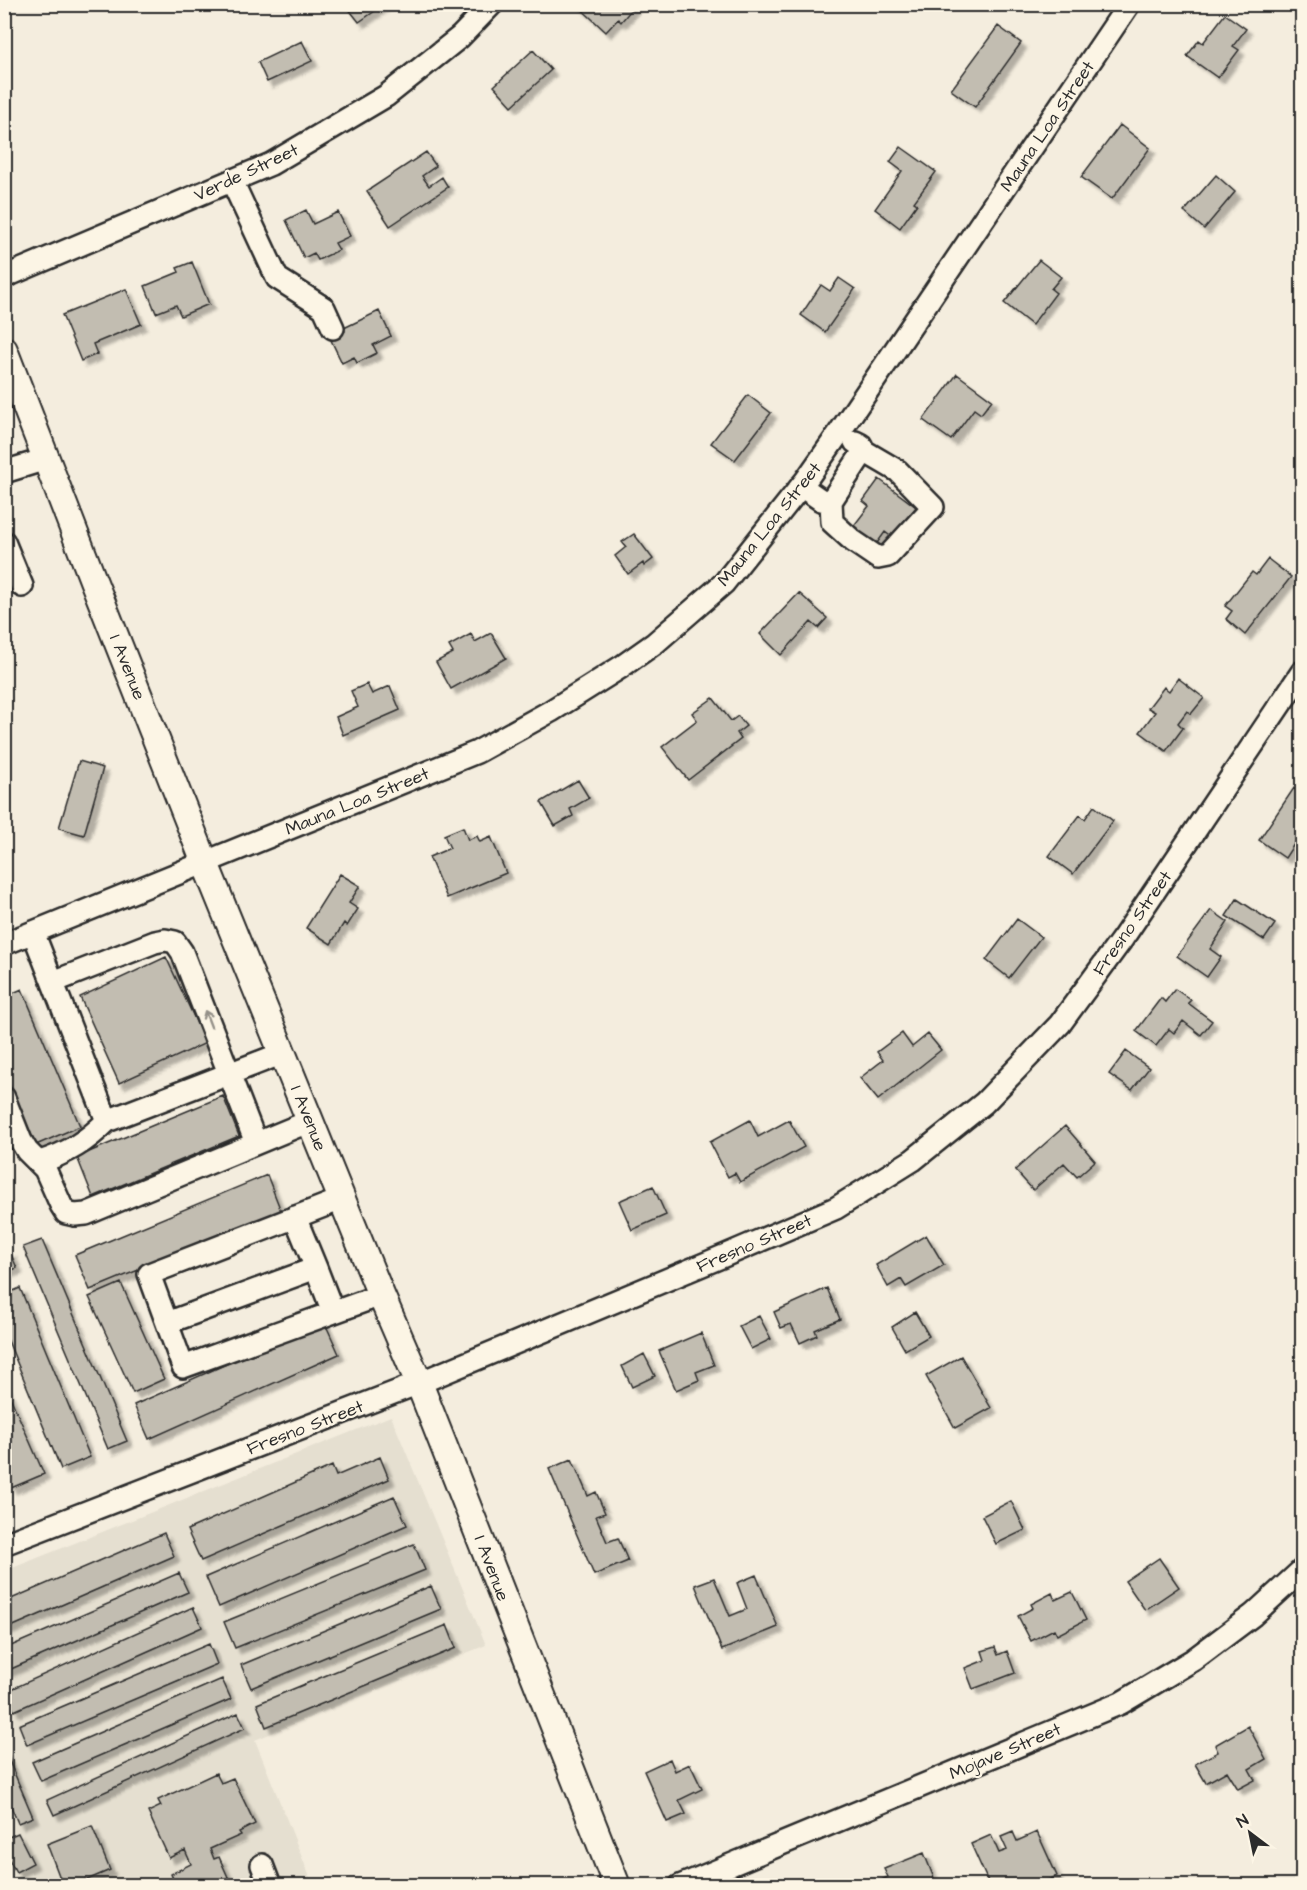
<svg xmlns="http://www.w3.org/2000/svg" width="1307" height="1890" viewBox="0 0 1307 1890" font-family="'Architects Daughter',sans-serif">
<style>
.built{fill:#e5dfd0}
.building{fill:#c2bdb1;stroke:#2b2b2b;stroke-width:1.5;filter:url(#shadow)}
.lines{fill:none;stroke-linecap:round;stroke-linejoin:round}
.minor-casing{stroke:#2b2b2b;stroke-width:26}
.major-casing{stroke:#2b2b2b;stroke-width:30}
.minor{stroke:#fcf5e5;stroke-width:21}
.major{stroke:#fcf5e5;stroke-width:26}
.oneway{stroke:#949088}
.labels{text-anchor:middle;stroke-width:4.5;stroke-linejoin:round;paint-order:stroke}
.street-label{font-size:18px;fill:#2b2b2b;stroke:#fcf5e5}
</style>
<defs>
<filter id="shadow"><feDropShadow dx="5.5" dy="5.5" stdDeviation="1.5" flood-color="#0004"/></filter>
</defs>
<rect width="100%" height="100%" fill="#f4edde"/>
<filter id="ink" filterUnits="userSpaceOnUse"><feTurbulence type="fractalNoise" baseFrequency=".0167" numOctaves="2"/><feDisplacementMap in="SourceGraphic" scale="12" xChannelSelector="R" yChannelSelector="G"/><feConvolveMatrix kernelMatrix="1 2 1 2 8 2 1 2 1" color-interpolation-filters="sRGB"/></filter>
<g filter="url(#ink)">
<path class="built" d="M391,1416L486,1645L255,1740L313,1885L5,1886V1571Z"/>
<path class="building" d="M352,4H385L359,22L348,8Z
M576,4H636L621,22L618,19L606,32Z
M1225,14L1246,29L1233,46L1239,50L1218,78L1187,56L1199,40L1203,43Z
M998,26L1021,43L975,107L951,90Z
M302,41L312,61L267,82L258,62Z
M533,50L551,70L512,106L494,86Z
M1120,125L1150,148L1112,199L1081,177Z
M901,147L936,172L914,202L917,204L900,228L875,209L902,171L890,162Z
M426,152L436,166L422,176L429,186L442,177L448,187L390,226L367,191Z
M1216,175L1235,192L1204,229L1184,212Z
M306,210L313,224L338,212L350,236L335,243L339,250L318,260L314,253L304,258L286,220Z
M1039,260L1061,277L1051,289L1056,293L1032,325L1004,303Z
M192,262L209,304L181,316L176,305L156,313L145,286L179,272L177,268Z
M839,278L855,289L825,332L801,315L821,285L830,291Z
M126,289L141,324L93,344L97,354L81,361L62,315Z
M379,311L391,336L373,345L377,353L357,363L354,357L342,363L330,338L345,331L344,328Z
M957,374L992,400L981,414L974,409L951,440L923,420Z
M748,395L771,413L735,460L711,443Z
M879,479L916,507L893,538L885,532L875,546L852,528L869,506L863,501Z
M634,534L653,559L644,566L643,563L628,574L615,556L626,547L622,542Z
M1268,559L1291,577L1245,635L1226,619L1232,611L1225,606L1252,572L1256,575Z
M799,593L827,618L818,628L811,622L781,655L760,634Z
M491,633L506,658L451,689L436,662L453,653L449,646L471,634L475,642Z
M1178,678L1204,698L1191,714L1187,711L1178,723L1183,728L1166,751L1140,732L1155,712L1148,708L1164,687L1169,691Z
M367,684L372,694L390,686L400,710L343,735L336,717L358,707L351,691Z
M713,698L731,721L738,716L746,726L737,733L741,739L688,780L662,747L697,720L692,713Z
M79,761L103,768L84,835L59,828Z
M578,780L589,798L570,809L573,816L555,826L541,802Z
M1294,788L1302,794V832L1285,858L1259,840Z
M1094,806L1113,821L1073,874L1049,856L1080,815L1085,819Z
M463,827L468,840L477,836L480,842L491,837L506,873L447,898L429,857L450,848L444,835Z
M340,874L360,886L349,903L358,909L347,926L344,923L331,944L306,928Z
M1237,899L1275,924L1264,940L1226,916Z
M1211,910L1228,922L1210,949L1221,957L1207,977L1177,956Z
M1017,919L1041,937L1009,978L986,960Z
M166,957L206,1043L119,1083L80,997Z
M22,989L80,1126L36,1145L4,1072V997Z
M1175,989L1191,1000L1188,1003L1212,1021L1201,1035L1183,1021L1174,1033L1169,1029L1156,1046L1136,1031L1161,998L1165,1002Z
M902,1033L912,1047L928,1034L941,1050L878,1100L860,1078L883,1060L877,1052Z
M1126,1051L1149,1068L1132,1090L1109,1074Z
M223,1096L239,1136L93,1197L77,1157Z
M750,1120L758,1137L789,1120L804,1147L740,1182L735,1173L728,1177L710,1142Z
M1065,1126L1095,1161L1077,1177L1064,1163L1033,1190L1015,1170Z
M267,1175L281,1211L90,1290L75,1255Z
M653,1186L666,1215L632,1230L619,1201Z
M926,1235L944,1265L906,1287L901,1279L888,1287L876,1265Z
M42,1240L127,1441L108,1449L23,1247Z
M10,1252L17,1268L4,1273V1254Z
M121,1283L164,1379L133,1393L89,1297Z
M20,1288L90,1457L61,1469L4,1331V1295Z
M827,1288L840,1319L815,1330L817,1335L800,1343L791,1324L781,1328L774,1312Z
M915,1312L929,1336L905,1350L892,1327Z
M759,1316L771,1339L751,1349L739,1326Z
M324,1321L339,1354L149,1439L134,1405Z
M701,1333L714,1365L696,1372L699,1380L676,1390L659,1351Z
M644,1354L655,1376L632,1387L622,1366Z
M961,1356L991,1408L955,1428L926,1376Z
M4,1383L44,1474L11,1488L4,1473Z
M380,1457L389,1479L201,1561L187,1530L332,1466L336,1476Z
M572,1459L588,1496L596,1492L605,1513L596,1516L607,1542L618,1538L628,1561L594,1575L549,1469Z
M394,1496L407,1525L219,1607L206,1577Z
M1011,1501L1025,1530L996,1544L982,1516Z
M164,1533L174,1556L4,1630V1602Z
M414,1544L425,1570L235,1648L224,1622Z
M1159,1558L1179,1587L1145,1610L1125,1581Z
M179,1573L188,1592L4,1672V1649Z
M756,1575L778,1627L722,1650L695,1585L714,1578L730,1616L747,1609L737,1583Z
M431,1586L441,1609L251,1688L241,1665Z
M1072,1592L1086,1620L1057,1635L1054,1629L1031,1641L1018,1616L1033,1608L1031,1604L1052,1593L1055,1600Z
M193,1607L202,1627L14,1711L5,1692Z
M447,1625L456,1648L266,1727L257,1704Z
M209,1644L217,1664L27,1745L19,1725Z
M995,1647L998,1655L1007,1651L1015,1673L973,1689L965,1668L985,1660L982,1651Z
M222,1679L231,1699L41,1781L32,1762Z
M238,1713L245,1728L54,1815L47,1800Z
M1248,1726L1266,1759L1249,1769L1255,1780L1238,1789L1227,1771L1206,1783L1195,1764L1218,1752L1215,1745Z
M4,1749L33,1817L18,1823L4,1790Z
M670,1759L675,1771L690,1764L702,1789L679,1800L686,1814L667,1822L644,1771Z
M216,1773L221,1783L233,1778L255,1824L239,1832L241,1835L210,1849L214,1859L219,1857L232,1886H176L171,1874L191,1864L185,1850L169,1858L148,1812L161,1806L158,1800Z
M92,1826L110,1870L73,1886H63L47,1844Z
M1013,1832L1017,1841L1037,1832L1057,1876L1042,1883L1043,1886H990L971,1844L991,1835L999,1853L1007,1850L1001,1837Z
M18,1833L33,1863L16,1872L4,1850V1839Z
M924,1853L937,1886H867L888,1877L884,1869Z"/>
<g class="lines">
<defs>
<path id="minor" d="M232,181L277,278L324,308L333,328
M4,277L271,164L386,96L460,37L492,4
M4,472L46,459
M801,486L821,500L831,501L864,451L861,445L855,442
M831,501L832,522L853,541L878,558L888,556L933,507L898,471L864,451
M4,542L22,586
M33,932L107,1121L283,1053
M4,944L477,752L551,711L621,667L655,643L724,583L806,480L839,433L1129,4
M53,982L155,942L165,940L175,942L182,952L256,1143
M4,1098L21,1141L27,1151L45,1169L61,1205L66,1213L75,1215L86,1214L310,1121
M39,1162C67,1154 87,1141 107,1121
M342,1199L149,1274L183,1367L381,1295
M316,1268L333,1312
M167,1323L316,1268L295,1217
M4,1544L419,1383L726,1255L836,1208L913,1160L984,1103L1060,1024L1123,938L1302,672
M262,1865L270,1886
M680,1886L1121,1703L1193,1660L1253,1615L1302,1570"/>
<path id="major" d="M4,350L93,580L205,863L381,1295L419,1383L617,1886"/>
</defs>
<use href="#minor" class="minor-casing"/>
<use href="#major" class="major-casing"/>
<use href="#minor" class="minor"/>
<use href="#major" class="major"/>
</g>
<defs><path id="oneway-shaft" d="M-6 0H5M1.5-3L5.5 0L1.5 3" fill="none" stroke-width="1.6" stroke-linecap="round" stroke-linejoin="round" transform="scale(1.5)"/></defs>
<use class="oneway" href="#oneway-shaft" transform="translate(208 1019) rotate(-111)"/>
</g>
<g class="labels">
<g class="street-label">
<text transform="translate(1047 126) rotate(-56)" y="6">Mauna Loa Street</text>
<text transform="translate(246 172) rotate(-25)" y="6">Verde Street</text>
<text transform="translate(769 524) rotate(-51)" y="6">Mauna Loa Street</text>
<text transform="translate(128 667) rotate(68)" y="6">I Avenue</text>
<text transform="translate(357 801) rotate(-22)" y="6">Mauna Loa Street</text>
<text transform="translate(1132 923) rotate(-55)" y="6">Fresno Street</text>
<text transform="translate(309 1118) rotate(68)" y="6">I Avenue</text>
<text transform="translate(754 1243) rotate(-23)" y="6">Fresno Street</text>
<text transform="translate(305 1427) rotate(-21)" y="6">Fresno Street</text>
<text transform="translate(492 1568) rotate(69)" y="6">I Avenue</text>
<text transform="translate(1005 1751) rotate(-23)" y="6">Mojave Street</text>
</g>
</g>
<rect width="1307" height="1890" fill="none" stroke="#fcf5e5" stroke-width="24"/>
<rect x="12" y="12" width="1283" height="1866" fill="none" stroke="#2b2b2b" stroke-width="2" filter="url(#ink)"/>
<g transform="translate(1250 1833) rotate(328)" stroke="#fcf5e5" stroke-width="4.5" paint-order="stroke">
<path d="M0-4.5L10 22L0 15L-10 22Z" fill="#2b2b2b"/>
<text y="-9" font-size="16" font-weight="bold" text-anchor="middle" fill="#2b2b2b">N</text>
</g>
</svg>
